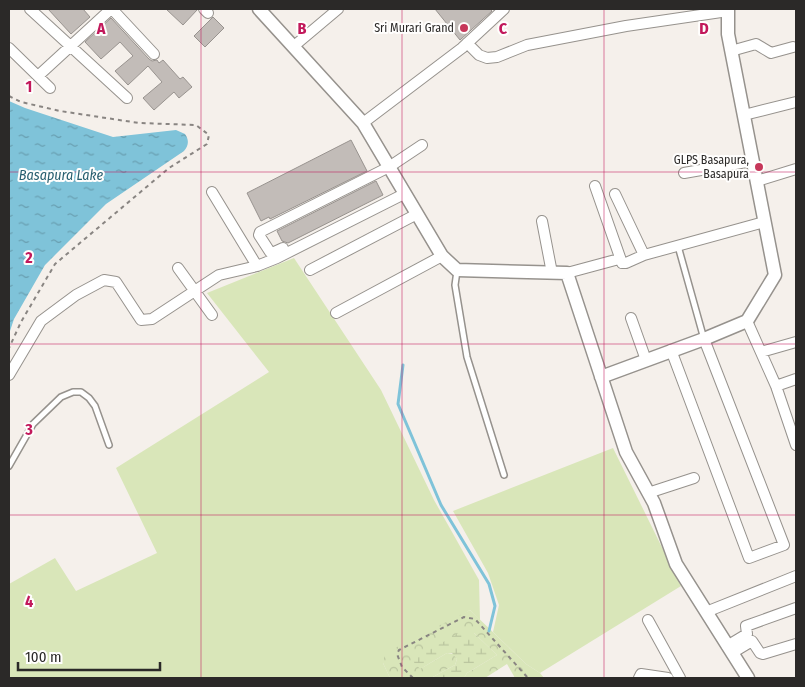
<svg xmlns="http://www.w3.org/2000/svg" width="805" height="687" viewBox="0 0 805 687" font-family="'Fira Sans Condensed',sans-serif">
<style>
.grass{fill:#d9e6b9}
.forest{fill:url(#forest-crowns)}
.wetland{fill:url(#wetland-marsh)}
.water{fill:url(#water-ripples)}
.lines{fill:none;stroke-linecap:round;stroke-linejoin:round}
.stream{stroke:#7fc3d9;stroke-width:3}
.building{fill:#c2bcb8;stroke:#98938f}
.service-casing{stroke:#96928d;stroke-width:8}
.minor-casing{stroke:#96928d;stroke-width:12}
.tertiary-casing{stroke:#96928d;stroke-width:15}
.path{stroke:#898582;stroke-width:2;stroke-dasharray:4 4;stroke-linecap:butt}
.service{stroke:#fff;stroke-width:5}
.minor{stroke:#fff;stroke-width:10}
.tertiary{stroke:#fff;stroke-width:12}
.grid{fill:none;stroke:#c2185b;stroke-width:1;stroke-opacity:0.55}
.poi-dot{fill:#c6375a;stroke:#fffefd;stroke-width:2}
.labels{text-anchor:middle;stroke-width:4;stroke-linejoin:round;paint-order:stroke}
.poi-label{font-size:12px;fill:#2b2928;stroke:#fffefd;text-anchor:end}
.water-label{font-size:14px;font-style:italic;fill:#275e6f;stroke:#fffefd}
.grid-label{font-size:16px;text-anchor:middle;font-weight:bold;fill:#c2185b;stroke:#fffefd;stroke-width:4;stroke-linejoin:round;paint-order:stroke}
</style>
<defs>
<pattern id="forest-crowns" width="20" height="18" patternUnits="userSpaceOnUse" patternTransform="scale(1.25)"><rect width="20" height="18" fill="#d9e6b9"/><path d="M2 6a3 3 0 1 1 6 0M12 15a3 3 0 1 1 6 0" fill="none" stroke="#bac59f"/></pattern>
<pattern id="wetland-marsh" width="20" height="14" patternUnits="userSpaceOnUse" patternTransform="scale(1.25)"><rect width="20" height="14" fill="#d9e6b9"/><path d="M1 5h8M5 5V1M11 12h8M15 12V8" fill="none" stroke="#bac59f"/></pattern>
<pattern id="water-ripples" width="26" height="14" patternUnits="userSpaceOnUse" patternTransform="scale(1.25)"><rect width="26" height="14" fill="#7fc3d9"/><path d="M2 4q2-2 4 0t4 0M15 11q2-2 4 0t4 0" fill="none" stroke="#689eb0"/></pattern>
</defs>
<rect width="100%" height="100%" fill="#f5f0eb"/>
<path class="grass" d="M294,258L381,390L434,500L479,580L480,620L470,610L383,663L390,678H9V584L55,558L76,591L157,553L116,468L269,372L207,293Z
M613,448L681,586L540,673L526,664L493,632L499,605L488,573L453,511Z"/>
<path class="forest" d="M470,610L526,664L540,673L544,678H515L507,664L485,678H464L467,673L497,655L474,633L420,669L447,653L454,654L457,659L455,665L431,678H390L383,663L385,653Z"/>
<path class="wetland" d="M462,631L474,633L497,655L467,673L464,678H431L455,665L457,659L452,653H447L420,669L412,660Z"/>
<path class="water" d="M9,101L25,108L113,137L176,130L185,134C189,140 189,145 184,151L106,204L45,265L14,319L9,334Z"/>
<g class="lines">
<path class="stream" d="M403,365L398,404L441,505L489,584L495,606L489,631"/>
</g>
<path class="building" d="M48,9H83L90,17L71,34Z
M166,9H197V10L183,25Z
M435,9H490L492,11L460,40Z
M213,17L224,28L205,47L194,36Z
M111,18L149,59L152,61L157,60L159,63L163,60L180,79L183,77L192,87L179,98L174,92L154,110L143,98L162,82L148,66L128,85L115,71L133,56L120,42L101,59L85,42Z
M351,140L367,171L270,219L269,217L261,221L247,193Z
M376,181L383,195L288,243L282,241L277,231Z"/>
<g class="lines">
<defs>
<path id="service" d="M678,246L704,339
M457,271L455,285L467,357L504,475
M9,466L33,424L61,397L73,392H81L89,398L95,406L109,445"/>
<path id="minor" d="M30,9L127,98
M112,9L154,54
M204,9L208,13
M467,43L479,55L487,58L497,57L527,45L626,26L728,11
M294,46L338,9
M9,48L50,88
M731,51L756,44L771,53L793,47
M38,76L111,9
M744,115L796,102
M363,123L462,48L504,9
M684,173L752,161
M757,181L796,169
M595,186L622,263H626L644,255L764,222
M212,192L257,266
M615,194L644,255
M542,221L552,273
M283,248L272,253L270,252L259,235L260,232L389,167L422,145
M178,268L212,315
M310,270L417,214
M567,273L619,259
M336,313L442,256
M631,318L646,360
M747,321L776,386L796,445
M671,350L749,558L784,545L704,339
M761,352L796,342
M9,375L41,321L76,295L104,280L116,282L141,320L152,319L219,275L257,266L277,258L404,194
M776,386L796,379
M648,493L694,478
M706,612L796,576
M648,620L680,678
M727,646L747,634L746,626L796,608
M732,653L752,641L760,653L763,654L796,644
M639,678L641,674L668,678"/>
<path id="tertiary" d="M259,9L363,123L442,256L457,270L567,273L626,452L654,503L676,564L748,678
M601,377L704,339L747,321L775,275L728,34V9"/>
</defs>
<use href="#service" class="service-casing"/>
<use href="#minor" class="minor-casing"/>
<use href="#tertiary" class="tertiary-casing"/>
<path class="path" d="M9,96L21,102L60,111L139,123L196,125L209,135L207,144L169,168L55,264L21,322L9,348
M413,678L402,667L397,654L399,650L464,617L475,619L528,678"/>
<use href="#service" class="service"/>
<use href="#minor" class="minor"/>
<use href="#tertiary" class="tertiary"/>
</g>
<path class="grid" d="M201,9V678M402,9V678M604,9V678M9,172H796M9,344H796M9,515H796"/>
<g class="poi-dot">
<circle cx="464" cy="28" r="5"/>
<circle cx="759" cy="167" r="5"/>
</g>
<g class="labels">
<g class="poi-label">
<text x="454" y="32">Sri Murari Grand</text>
<text x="749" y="164">GLPS Basapura,<tspan x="749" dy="14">Basapura</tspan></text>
</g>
<g class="water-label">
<text x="61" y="180">Basapura Lake</text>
</g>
</g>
<g class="grid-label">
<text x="101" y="34">A</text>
<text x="302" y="34">B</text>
<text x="503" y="34">C</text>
<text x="704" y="34">D</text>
<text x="29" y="92">1</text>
<text x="29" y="263">2</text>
<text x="29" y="435">3</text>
<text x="29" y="607">4</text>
</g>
<rect width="805" height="687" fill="none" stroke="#2b2928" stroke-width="20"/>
<path d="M18 662v8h142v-8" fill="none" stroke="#2b2928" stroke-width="2.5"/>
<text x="25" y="662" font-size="15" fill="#2b2928" stroke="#fffefd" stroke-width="4" paint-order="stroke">100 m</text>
</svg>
